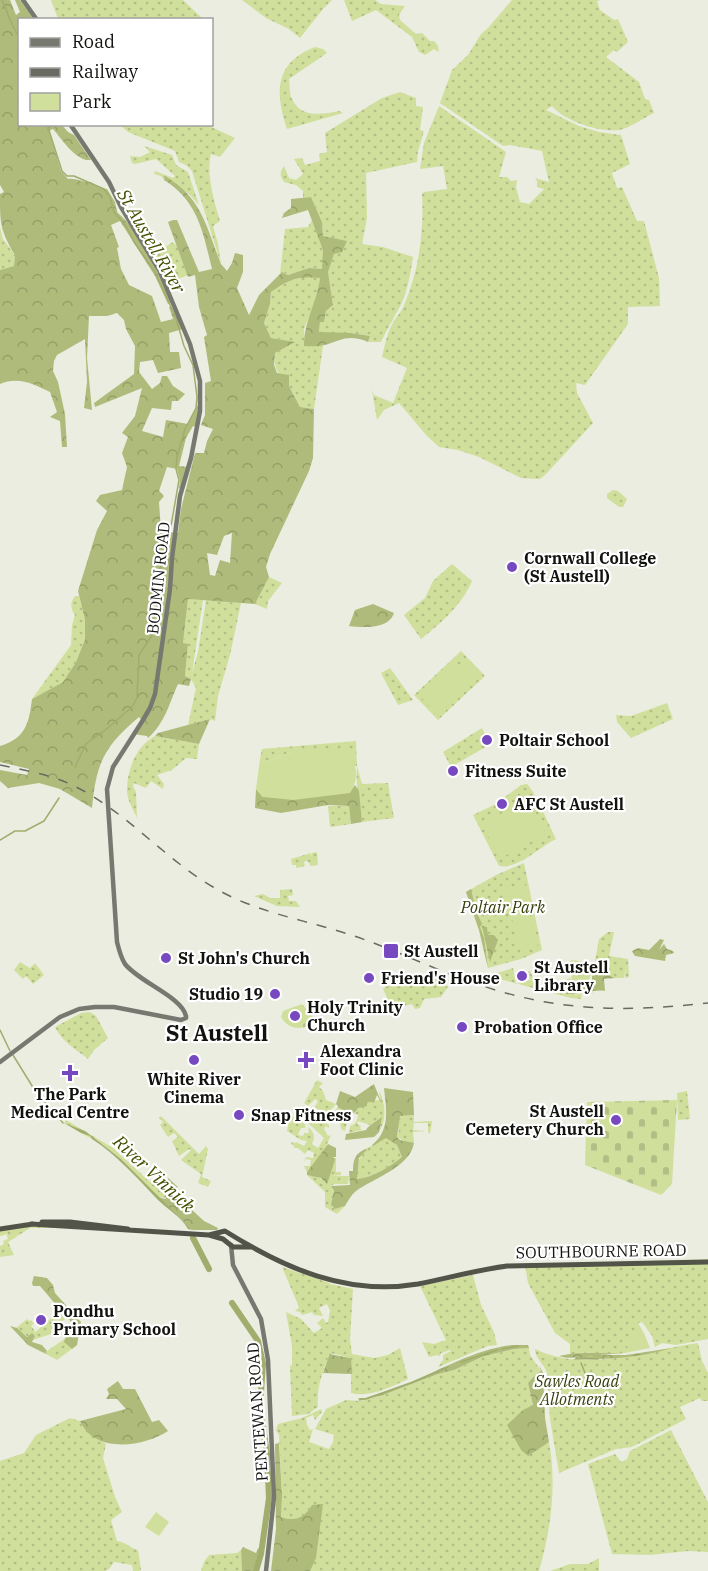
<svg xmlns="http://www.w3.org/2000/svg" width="708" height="1571" viewBox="0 0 708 1571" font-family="'IBM Plex Serif',serif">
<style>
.green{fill:url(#green-dots)}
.forest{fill:url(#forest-crowns);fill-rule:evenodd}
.cemetery{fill:url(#cemetery-stones)}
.pitch{fill:#d1df9c}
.water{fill:#a0ad6c}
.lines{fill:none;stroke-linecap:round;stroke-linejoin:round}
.stream{stroke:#a0ad6c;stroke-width:1.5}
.river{stroke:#a0ad6c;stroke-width:6}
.secondary{stroke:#777971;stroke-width:4.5}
.trunk{stroke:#52544a;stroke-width:5}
.rail{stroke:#696b63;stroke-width:1.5;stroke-dasharray:10 10;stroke-linecap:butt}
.poi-dot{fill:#7749c1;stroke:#fff;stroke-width:2}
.labels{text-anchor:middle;stroke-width:4.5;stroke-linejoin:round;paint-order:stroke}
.poi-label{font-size:16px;font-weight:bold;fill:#12130f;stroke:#fff;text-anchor:start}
.street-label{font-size:16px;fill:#12130f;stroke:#fff}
.park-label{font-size:16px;font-style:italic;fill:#373f0c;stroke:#fff}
.water-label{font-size:18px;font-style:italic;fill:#454f00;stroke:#fff}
.district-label{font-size:22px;font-weight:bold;fill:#12130f;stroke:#fff}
</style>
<defs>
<pattern id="green-dots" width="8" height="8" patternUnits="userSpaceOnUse" patternTransform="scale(1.5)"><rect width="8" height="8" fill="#d1df9c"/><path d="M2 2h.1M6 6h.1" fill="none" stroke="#b2be85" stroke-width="1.8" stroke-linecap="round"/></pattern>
<pattern id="forest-crowns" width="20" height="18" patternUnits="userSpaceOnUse" patternTransform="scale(1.5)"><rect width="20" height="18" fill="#aebb7a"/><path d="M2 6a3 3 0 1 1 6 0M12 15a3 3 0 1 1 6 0" fill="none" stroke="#95a068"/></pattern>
<pattern id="cemetery-stones" width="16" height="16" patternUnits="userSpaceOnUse" patternTransform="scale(1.5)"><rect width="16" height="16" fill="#d1df9c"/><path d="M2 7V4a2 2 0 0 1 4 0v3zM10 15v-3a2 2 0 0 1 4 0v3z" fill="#b2be85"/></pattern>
</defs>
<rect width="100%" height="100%" fill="#eaede0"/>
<path class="green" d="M51,0H183L203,19H58Z
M242,0H332L323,9L300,38L289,29L266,18Z
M344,0H375L381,4L405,6L399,15L400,20L416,34L422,33L430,41H434L438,46L439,52L434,49L425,55L419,52L412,37L376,10L352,21Z
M512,0H602L597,1L600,10L614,20L618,19L628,42L617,52L614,50L606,57L639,82L645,99L649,100L654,113C643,118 630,128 619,130C598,132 566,122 552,106L546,110L579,126L599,132L621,135L630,164L612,173L617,188L622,187L637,221H644L659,278L660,306L628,307V324L585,385L576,383L577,393L593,423L547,473L540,479L521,478L479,457L458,450L439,447L427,436L399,403L384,410L377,420L372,390L374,395L393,403L407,368L382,357C385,345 387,332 394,321C397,316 402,311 404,305C419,271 424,232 422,194L424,192L447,189L443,166L420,169L424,143L439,106L506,152L499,177H507L511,181L517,180L516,187L520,202L529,204L544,189L537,187V181L535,178L549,182L542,151L510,145L503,146L440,103L452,70L468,55L481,34L488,28Z
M315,47L323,49L327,53L289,79C290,85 289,94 292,99C301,119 323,114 339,111L343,113L287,129C275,93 274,63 315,47Z
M400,92L416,98V106L423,107L420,130L424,131L418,151L417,162L366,173L367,218L362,244L383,247L413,257C410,276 407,296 397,312C391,323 386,331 381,342H368L370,336L351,333H319L320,322H324L326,311L333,305L328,272L334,253L323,236L322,222L311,197L303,198V191L296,185L284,182C280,175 279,173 284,166L289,178L296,180L303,174L294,159L302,158L305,165L320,161L319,154L327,152L325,133L382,98Z
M120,125H207L235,138L220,157L211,154C206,176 214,200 220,221L213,226L218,244L221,264L192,171L186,165L179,162L175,151L128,132Z
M144,146L172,155L176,165L188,172L199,205L189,194L165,177L164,180L161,176L154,174L155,171L173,178L175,176L156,159L135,164L132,163L130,156L140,157L150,152Z
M312,220C315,230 321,238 323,249C324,255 323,263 322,269L309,268L288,275L283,272L280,274L285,229L308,227Z
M0,227L3,239L15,255L14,266L0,270Z
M173,242L177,246L188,275L168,283L154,254Z
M306,277L320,278L318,295L304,329L305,345L323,346L314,409L300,407C297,401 293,392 289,386C279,371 273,372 275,353L294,342L271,338L264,323L270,304L271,292L287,281Z
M613,490L618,491L627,499L623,507H619L607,498V494Z
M452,564L472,581C462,605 440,624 421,639L404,615L425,598L433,581Z
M269,577L282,583L268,601L267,609L255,604Z
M75,596H79L85,620V638L76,662L63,682L32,699L71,645L72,625L75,615C70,608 70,603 75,596Z
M188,599L203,600L192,673L198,652L206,600L241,603L230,655L218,696L215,721L210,719L188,725L196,688L191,679L185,676L188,645L183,643Z
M461,651L485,676L438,720L414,695Z
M390,668L413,700L398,705L381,673Z
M667,703L673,719L631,738L617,722L616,715L631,716Z
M482,728L490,743L489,745L451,767L443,752Z
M155,736L199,744L197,759L186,758L172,770L157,775L164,784L163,789L151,781L146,788L134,783L133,786L136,792L137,818C133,809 127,800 127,790C127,769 137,745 155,736Z
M356,741L357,766L362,784L388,783L394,818L362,822C360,802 355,785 357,766L292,752L266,762L260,759L262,749Z
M527,784C533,788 551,829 556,839C539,847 518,870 499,866L473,815L494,805L521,785Z
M328,806H349L351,824L330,827Z
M317,852L318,865L310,866L309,862L306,861L304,862L305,866L296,868V865H292L291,859L311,853L312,857V853Z
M524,863L542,950L521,959L488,968L479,930L466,892L496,875Z
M292,889L293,895L288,896L289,901H296L300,907L277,906L254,896L263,894L270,898H280V890Z
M608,932H614L609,956L628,959L629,977L625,978L626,966L624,978H615L603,973L592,976L593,971L608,972L609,966L596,964L593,969L595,962L609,966L610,963L595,961L599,939Z
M572,960L593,963L589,981L570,986L575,995L593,990L605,991H593L592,994L582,993L581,999L571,998L488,976L513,968L516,984L522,982L521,977L524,981L530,980L528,971H530L537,986L540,988L551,982L553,985L570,978L571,980L572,973L570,974L566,964Z
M20,962L30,968L35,963L44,975L33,984L26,976L23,979L14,970Z
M419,975L436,979L448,987L441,997L424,999L420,1008L415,1009L412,1004L392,1009L383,989C393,979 405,976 419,975Z
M90,1012L96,1016L108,1038L94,1050L88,1059C76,1049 62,1042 55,1027L81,1013Z
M317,1080L323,1083L319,1087L323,1091L326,1100L336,1104L331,1110L334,1112L338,1107L337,1105L349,1115L345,1131L341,1129L339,1116L328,1110L321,1119L329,1125V1128L326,1126L324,1129L328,1136L331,1135L324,1151L307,1172L304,1166H310L311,1160L306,1159L304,1162L306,1157L313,1158L314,1153L308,1150L305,1154L298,1148H294V1146L291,1144L292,1142L295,1143L296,1142L304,1146L307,1141L301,1140L287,1131L290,1116L297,1118L305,1124V1128H301L298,1135L303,1136L304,1133H309L308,1127C315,1133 315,1137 312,1144L318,1148L324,1138L304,1119L311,1107L316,1111L318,1109L315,1107L318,1101L315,1099L308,1106L304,1103Z
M379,1091C387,1104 387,1127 374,1137L381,1126L375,1123L370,1125L358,1121L357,1124L361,1126L360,1128L362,1130L349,1133L350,1126C356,1124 357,1121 358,1115L353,1113L357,1108L368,1105L367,1101L380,1100L381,1104Z
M687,1091L690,1119L678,1120L677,1093Z
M414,1115V1122L432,1121L430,1134L428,1132V1123H414L413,1130L425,1131L413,1132L414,1143L406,1142L397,1137L399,1130L397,1128L400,1116Z
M161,1116L199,1154L206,1146L208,1149L202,1177L211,1181L208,1187L198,1183L201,1174L181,1160L191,1150L189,1149L179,1156L172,1141L178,1137L174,1133L168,1137L160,1125L163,1122L159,1118Z
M66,1120L113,1148L150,1182L160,1173L170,1191L168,1198L158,1197L121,1159L91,1136L92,1139L81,1133L90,1135L64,1123Z
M386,1137L397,1145L402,1157C389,1167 374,1177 357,1179C357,1167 357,1159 366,1151L365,1149L380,1142Z
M333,1158H336V1172H341V1175L332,1176H349L348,1184H334L331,1186L334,1192L332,1207L335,1209L345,1206L337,1214L325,1207V1192L307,1175L318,1177L327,1183Z
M38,1226L67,1228H30L8,1242L14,1255L0,1257V1246L4,1244L3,1241L8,1239L6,1233L5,1235L0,1236V1231Z
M708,1259V1339L676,1345L662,1343L655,1347L652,1336L642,1322L638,1323L644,1333L624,1339L630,1352C611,1357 586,1349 570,1355V1344L555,1333L528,1283L525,1265Z
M282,1267L330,1283V1284L353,1289L350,1339L352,1354L374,1358L388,1355L400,1348L408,1379C391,1387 369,1398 351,1393V1358L330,1353C323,1371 316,1388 318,1407L308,1414L292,1416L290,1366L292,1365V1346L286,1312L301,1319L314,1333L322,1328L317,1323L323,1318L326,1323L328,1322L330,1311L327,1304L319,1308L323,1316L314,1315L312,1312L302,1315L300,1312L295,1311L299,1307Z
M473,1275L481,1305L494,1332L497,1345L488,1346L438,1367L443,1360V1355L451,1351L450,1350L441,1353L439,1357L438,1355L429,1357L422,1342L434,1344L446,1340L420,1286Z
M59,1312L65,1319L51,1330V1334L33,1340L35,1336L32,1333L28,1337L16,1328L27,1319L29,1321L31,1320L34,1324L31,1326L35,1331L34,1333Z
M66,1338L77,1345L57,1360L44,1353Z
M698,1343L702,1361L708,1373V1401H702L700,1398L680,1407L686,1419L632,1447L616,1449L559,1473L550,1419L547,1373C544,1363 535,1359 535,1349C586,1374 646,1350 698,1343Z
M529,1348L530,1355L541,1371L535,1375L528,1383L533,1405L527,1456L549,1442C557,1485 551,1529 539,1571H310L323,1505H312C304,1518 295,1522 281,1517L282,1496L279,1435L276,1430L278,1424L302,1418L321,1409L322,1412L315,1420L313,1415L306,1418L307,1425L310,1430L313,1429L309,1442L329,1449L333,1442L334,1435L315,1429L326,1409L346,1400L361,1401L383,1395L438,1374L454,1370L484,1356L514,1349Z
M70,1418L80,1421L84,1429L106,1444L103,1458L115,1497L122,1512L111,1520L117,1541C126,1542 130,1548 138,1550L141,1569L140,1571H133L132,1565L114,1562L109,1569L105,1571H0V1461L24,1453L36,1435Z
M671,1430L708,1502V1552L688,1551L650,1555L612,1554L588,1464L615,1454L621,1462L627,1459L630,1451Z
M241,1550L242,1571H201L204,1562L209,1555L237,1553Z
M599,1558V1571H550L570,1564H588Z"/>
<path class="forest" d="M0,0H10L16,15L20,12L15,0H20L34,19L20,20V124L62,125L68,132L74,135L91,160C76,162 62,139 53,129L49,131L61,171L68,179C77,178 83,183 91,182L100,188L107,189L115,202L117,212C143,235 157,271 171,303L168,304L155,276L120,221L111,225L119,247L117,248L121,269L129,285L152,296L161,322L173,319L169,307L171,306L183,329L169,333L170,352H179L181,368L158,373L153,360L140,362L139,372L152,389L160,383L162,376H167L173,386L185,394L178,401H172L171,410L152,408L142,431L163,437L166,420L188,424L197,406L201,407L197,427L193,426L186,438L179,466L189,467L182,491L179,488L180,480L177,469L167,467L159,491L164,496L159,502L161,531L178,533L181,509L195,453H204L207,441L213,429L201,425L205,415V383L211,381L204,337L207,335L199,307L195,275L188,277L168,222L173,220H177L199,272L212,269C203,232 198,201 164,180L165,176C202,198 206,226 221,264L227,271L232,263L235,253L243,255V272L237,288L249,315L259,295L282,272L288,275L309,268L322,269L323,250L308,210L282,218L284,213L291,208V199L311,197L322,222L323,236L347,241L342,252L334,254L328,272L333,305L326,311L324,322H320L319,332L351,333L370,336L368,342C349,334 342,340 325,345C318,347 311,346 304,346C304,320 317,303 320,278C298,276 289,279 271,292L270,304L264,323L271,338L295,342L275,353L274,365L277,373L289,375V386L300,407L314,409L313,458L309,471L270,554L266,567L269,577L255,604L188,599L183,643L188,644L185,676L191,679L189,686L178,684C169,704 165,723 148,738L147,736L133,734L142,721L139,717C104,746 96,764 92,808L60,789L39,783L8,788L0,781V770L27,775L29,769L0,762V746C26,738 29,723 32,699L63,682L76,662L85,639V620L78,591L97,530L107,511L96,501L100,495L122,490L127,467L122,453L128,437L122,433L135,416L142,388L95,407L94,403L134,374L135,346L126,329L124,320L117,313L107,316H89L87,358L92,410L84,408L87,382L85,339L57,355L54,361L53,371L58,382L65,414L67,447H62L60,421L50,417L57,412L50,392C34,384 18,376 0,384V270L14,266L15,255C0,230 0,224 0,194L4,192L0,185ZM232,533L230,563L220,560L215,576L210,575L207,553L217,555L224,536Z
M373,604L394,613C389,629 364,628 349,626L355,610Z
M210,719L199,744L155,736L158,733Z
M355,785L359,791L362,822L351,824L349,806L328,805L281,813L255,808L256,789L263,797L349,793Z
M471,889L476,911L482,924L480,927L484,938L488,968L479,930L466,892Z
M482,926L487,927L488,935H494L498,940L490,962Z
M660,939L664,940L659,950L664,944L667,949L673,951L674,953L666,955L665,961L635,956L632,951L638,948L649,950Z
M604,973L615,978L604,979L605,991C591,989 580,995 566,994L570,986L592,980V976Z
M374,1084L382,1104L377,1095L374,1103L368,1101L367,1106L358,1108L355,1112L347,1115L336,1104L340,1091L355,1097Z
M384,1088L413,1092L414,1115L400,1116L397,1137L400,1140L414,1143C410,1167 374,1178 356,1191C351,1195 348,1201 345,1206L335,1209L331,1205L334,1191L331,1186L350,1185L349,1171H353C353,1160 355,1154 365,1149L367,1150L359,1158L357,1179C374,1177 389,1167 402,1157L397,1145L386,1138L373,1146L372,1145C391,1130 386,1108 384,1088Z
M382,1117L379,1132L374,1137L345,1140L346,1134L366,1130L368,1127Z
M328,1144L336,1148V1157H333L335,1159C333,1167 330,1175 327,1184L321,1178L307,1175V1172Z
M168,1178L178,1187L176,1189L185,1200L187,1199L193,1207L192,1210L204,1221L218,1228L217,1230H192L158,1197L165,1199L170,1195L171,1189L166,1181Z
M34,1276L47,1278L53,1285L55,1293L81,1322L77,1345L72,1349L64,1342L66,1336L73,1329C72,1319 64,1315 56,1309L57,1306L40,1286H33L32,1283Z
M10,1326L17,1328L27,1337L32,1333L35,1336L32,1342L42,1345L47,1351L44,1353L28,1345Z
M513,1345H528L529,1348L514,1349L484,1356L454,1370L438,1374L383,1395L359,1401L360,1398H365C380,1393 395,1388 409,1383C443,1369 476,1349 513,1345Z
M672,1348C641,1358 606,1359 573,1360L578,1357H594C582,1356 570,1360 559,1356C579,1351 602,1354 624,1353L599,1355H626Z
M330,1353L333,1355L351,1358L352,1374L323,1373Z
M539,1365L543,1373L545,1418L549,1442L528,1456L521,1450L507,1425L523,1410L533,1405L528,1383L535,1375L541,1371Z
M118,1381L123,1389H135L152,1422L159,1420L168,1431C144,1447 94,1454 80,1421L126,1409L117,1399H106L109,1394L107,1389Z
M279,1443L282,1496L281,1517C295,1522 304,1518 312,1505L323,1504L316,1558L310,1571H271L276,1529L275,1444Z
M243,1547L256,1553L258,1548L260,1550L253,1571H242L241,1550Z"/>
<path class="cemetery" d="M302,1004L316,1020C305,1031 289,1031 281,1017L283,1011Z
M677,1100L672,1184L661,1195L585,1165L587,1102Z"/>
<path class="pitch" d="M466,657L483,674L474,683L457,667Z
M454,664L472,685L438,716L420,696Z
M349,748C356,765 360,777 350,793L293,800L263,797L256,789L260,759L266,762L292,752Z
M529,799L546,834L499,859L482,824Z
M525,884L531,905L511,911L505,889Z
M528,910L538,946L520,951L511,915Z
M644,1333L650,1348L630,1352L623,1338Z
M156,1512L169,1522L159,1536L145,1527Z"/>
<path class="water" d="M64,1123L85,1131L121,1159L192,1230L188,1229C182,1217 167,1209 158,1200C137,1178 118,1156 92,1139L90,1136L81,1133Z"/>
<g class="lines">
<path class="stream" d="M2,0C8,13 11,26 20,38
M47,124L62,171L67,176H74L104,189L110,197L114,212L126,226L134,242L155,272L176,318L184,346L193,365L197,397L196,408L185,429L177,457L176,467
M75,767L86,744L92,739L103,732L132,707L137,698L139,655L158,626L159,612L150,587L162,564L168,543L179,480L176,469
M0,840L15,831H25L44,821L59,798
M0,1030L10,1051
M13,1055L34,1089L63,1123
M502,1349L518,1346
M576,1358L598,1359
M461,1362L497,1350
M581,1363L585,1373
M359,1399H366L413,1382L448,1367"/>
<path class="river" d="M193,1238L209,1269
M232,1303L258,1341L263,1364L260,1406L267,1454L269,1498L261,1554L256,1571"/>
<path class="secondary" d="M23,0L37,20
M0,1062L60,1017L79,1009L95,1007H114L181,1020L186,1018V1016C182,997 139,982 125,964C121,958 119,950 117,942L107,789L113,767L143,720L150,708L155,694L170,589L172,558L180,496L191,458L200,411V381L190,344L159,270L121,207L109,182L70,124
M231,1245L233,1265L261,1319L268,1360L274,1497L266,1571"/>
<path class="trunk" d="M42,1222H70L128,1229
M31,1224L209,1235L223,1239L233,1247H251
M0,1229L33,1224
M209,1235L225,1231C284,1268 346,1296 418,1284C448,1278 477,1270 507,1266L708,1262"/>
<path class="rail" d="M0,765C23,770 48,774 70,784C124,809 162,857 213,887C256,913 307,920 354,936C396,950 437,971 480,985C559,1012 626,1012 708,1003"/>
</g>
<g class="poi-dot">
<circle cx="512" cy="567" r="6"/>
<circle cx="487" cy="740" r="6"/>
<circle cx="453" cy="771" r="6"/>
<circle cx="502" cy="804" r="6"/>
<rect x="383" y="943" width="16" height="16" rx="3"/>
<circle cx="166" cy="958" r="6"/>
<circle cx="522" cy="976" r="6"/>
<circle cx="369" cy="978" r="6"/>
<circle cx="275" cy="994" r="6"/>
<circle cx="295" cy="1016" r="6"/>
<circle cx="462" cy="1027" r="6"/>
<circle cx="194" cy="1060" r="6"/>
<path d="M303 1051h6v6h6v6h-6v6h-6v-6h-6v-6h6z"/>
<path d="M67 1064h6v6h6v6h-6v6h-6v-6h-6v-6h6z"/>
<circle cx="239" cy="1115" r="6"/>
<circle cx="616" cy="1120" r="6"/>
<circle cx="41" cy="1320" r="6"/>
</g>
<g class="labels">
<g class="poi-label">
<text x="524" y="564">Cornwall College<tspan x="524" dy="18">(St Austell)</tspan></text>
<text x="499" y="746">Poltair School</text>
<text x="465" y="777">Fitness Suite</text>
<text x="514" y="810">AFC St Austell</text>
<text x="404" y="957">St Austell</text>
<text x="178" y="964">St John's Church</text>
<text x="534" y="973">St Austell<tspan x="534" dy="18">Library</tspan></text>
<text x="381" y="984">Friend's House</text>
<text x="263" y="1000" text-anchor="end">Studio 19</text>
<text x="307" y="1013">Holy Trinity<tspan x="307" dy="18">Church</tspan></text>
<text x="474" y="1033">Probation Office</text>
<text x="320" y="1057">Alexandra<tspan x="320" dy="18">Foot Clinic</tspan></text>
<text x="194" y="1085" text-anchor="middle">White River<tspan x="194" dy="18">Cinema</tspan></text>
<text x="70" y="1100" text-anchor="middle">The Park<tspan x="70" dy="18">Medical Centre</tspan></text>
<text x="604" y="1117" text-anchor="end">St Austell<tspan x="604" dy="18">Cemetery Church</tspan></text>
<text x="251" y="1121">Snap Fitness</text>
<text x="53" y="1317">Pondhu<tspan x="53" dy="18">Primary School</tspan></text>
</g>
<g class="street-label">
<text transform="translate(158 578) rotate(-84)" y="6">BODMIN ROAD</text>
<text transform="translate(601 1251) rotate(-1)" y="6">SOUTHBOURNE ROAD</text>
<text transform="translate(257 1412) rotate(-94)" y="6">PENTEWAN ROAD</text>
</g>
<g class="park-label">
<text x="503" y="913">Poltair Park</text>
<text x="577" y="1387">Sawles Road<tspan x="577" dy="18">Allotments</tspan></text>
</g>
<g class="water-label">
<text transform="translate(151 241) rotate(60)" y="6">St Austell River</text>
<text transform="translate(154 1174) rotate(43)" y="6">River Vinnick</text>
</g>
<g class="district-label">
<text x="217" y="1041">St Austell</text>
</g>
</g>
<rect x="18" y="18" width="195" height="108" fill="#ffffff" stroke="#a0a19f" stroke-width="1.5"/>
<rect x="30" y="38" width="30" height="9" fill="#777971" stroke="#a0a19f" stroke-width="1.5"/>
<text x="72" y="48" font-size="18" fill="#12130f">Road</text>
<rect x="30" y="68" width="30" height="9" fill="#696b63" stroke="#a0a19f" stroke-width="1.5"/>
<text x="72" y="78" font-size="18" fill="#12130f">Railway</text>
<rect x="30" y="93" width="30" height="18" fill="#d1df9c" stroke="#a0a19f" stroke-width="1.5"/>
<text x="72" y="108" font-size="18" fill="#12130f">Park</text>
</svg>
